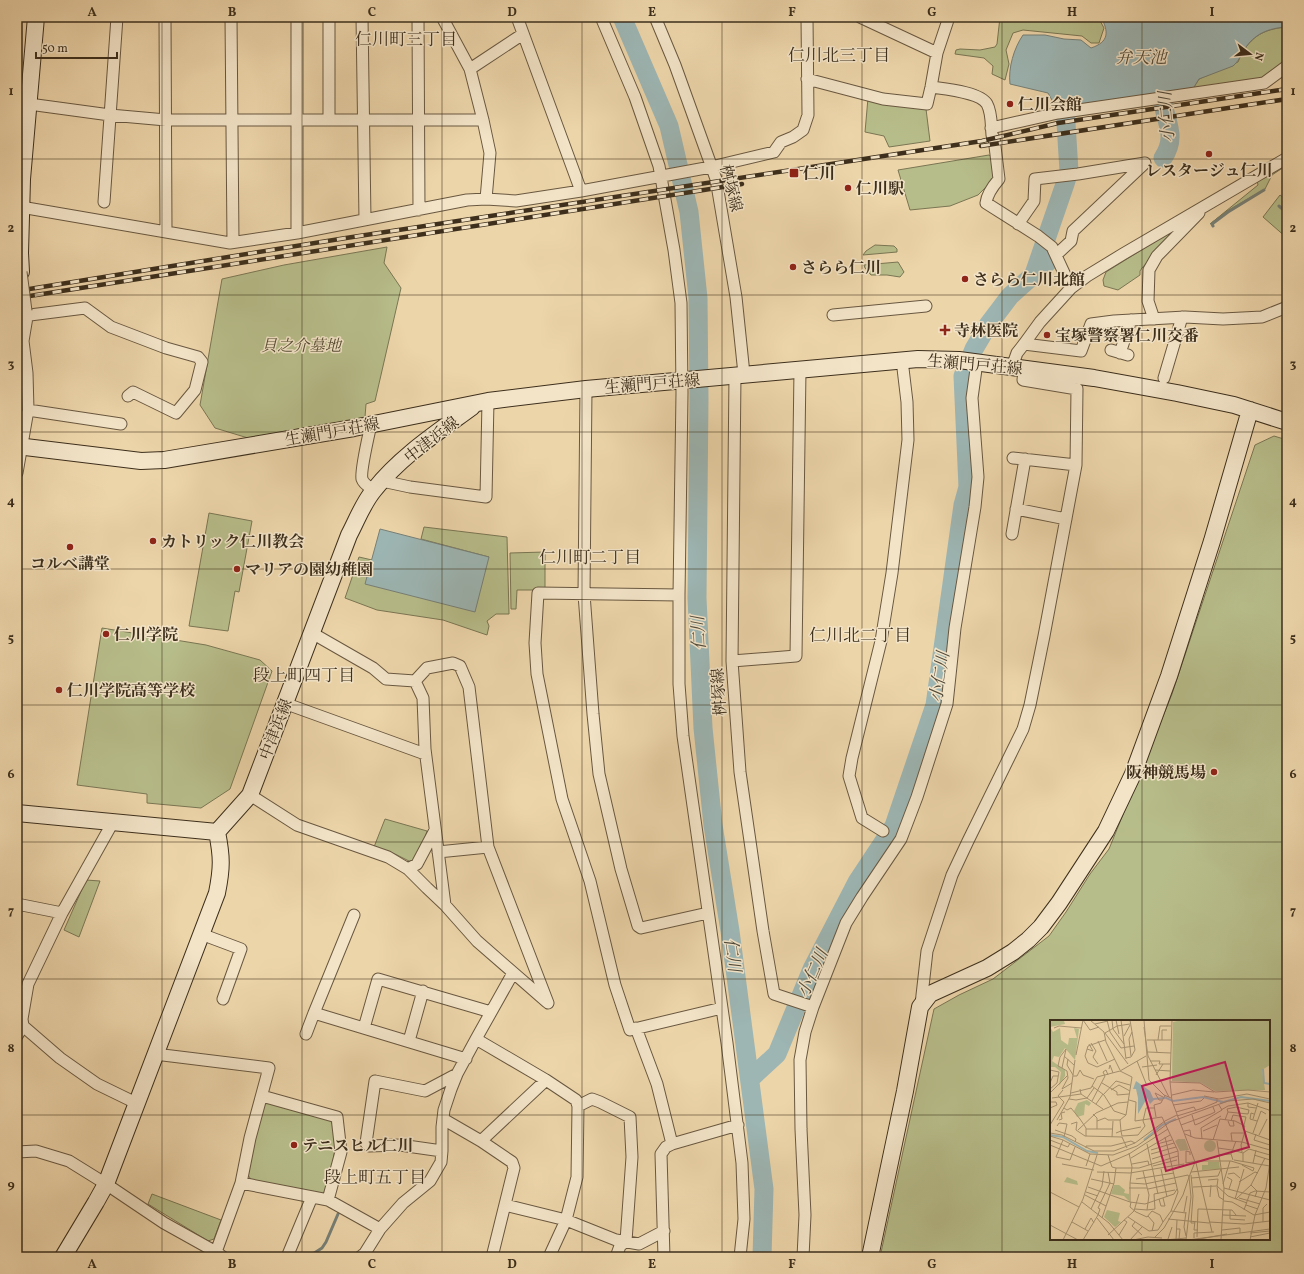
<svg xmlns="http://www.w3.org/2000/svg" width="1304" height="1274" viewBox="0 0 1304 1274" font-family="Vollkorn,'Noto Serif JP',serif">
<style>
.green{fill:#b7bd8a;stroke:#7a7653;fill-rule:evenodd}
.water{fill:#9db6b4;stroke:#778077}
.lines{fill:none;stroke-linecap:round;stroke-linejoin:round}
.stream{stroke:#778077;stroke-width:3}
.river{stroke:#9db6b4;stroke-width:19}
.street-casing{stroke:#695840;stroke-width:13}
.secondary-casing{stroke:#3d2f1c;stroke-width:18}
.street{stroke:#f3e4c8;stroke-width:11}
.secondary{stroke:#f3e4c8;stroke-width:16}
.rail-casing{stroke:#3d2f1c;stroke-width:4.5}
.rail{stroke:#f3e4c8;stroke-width:3;stroke-dasharray:9;stroke-linecap:butt}
.street-bridge-casing{stroke:#695840;stroke-width:13;stroke-linecap:butt}
.street-bridge{stroke:#f3e4c8;stroke-width:11}
.grid{fill:none;stroke:#3d2f1c;stroke-width:1;stroke-opacity:0.55}
.poi-dot{fill:#8f2418;stroke:#f3e4c8;stroke-width:1.5}
.labels{text-anchor:middle;stroke-width:3;stroke-linejoin:round;paint-order:stroke}
.poi-label{font-size:16px;font-weight:bold;fill:#3d2f1c;stroke:#f3e4c8;text-anchor:start}
.street-label{font-size:16px;fill:#3d2f1c;stroke:#f3e4c8}
.park-label{font-size:16px;font-style:italic;fill:#554b32;stroke:#f3e4c8}
.neighbourhood-label{font-size:17px;fill:#3d2f1c;stroke:#f3e4c8}
.water-label{font-size:17px;font-style:italic;fill:#504a3a;stroke:#f3e4c8}
.inset-river{fill:none;stroke:#9db6b4;stroke-width:2}
.inset-road{fill:none;stroke:#a79371;stroke-width:1}
.view{fill:#c2185b;fill-opacity:0.15;stroke:#c2185b;stroke-width:2}
.inset-edge{fill:none;stroke:#3d2f1c;stroke-width:2}
.neatline{fill:none;stroke:#3d2f1c;stroke-width:1.5}
.grid-label{font-size:13px;text-anchor:middle;font-weight:bold;fill:#3d2f1c}
</style>
<rect width="100%" height="100%" fill="#edd5aa"/>
<filter id="stains"><feTurbulence type="fractalNoise" baseFrequency=".005" numOctaves="4"/><feColorMatrix values="0 0 0 0 .2 0 0 0 0 .09 0 0 0 0 .02 0 0 0 .5 -.17"/></filter>
<radialGradient id="worn" r=".72"><stop offset=".6" stop-color="#630" stop-opacity="0"/><stop offset="1" stop-color="#630" stop-opacity=".3"/></radialGradient>
<path class="green" d="M1000,17H1098L1104,28L1099,43H1091L1082,36L1023,30L1013,33L1006,50L1009,64L1005,80L992,74L993,66L984,58L955,54L956,50L960,49L980,50L995,47L997,44Z
M1287,27V60L1263,78L1190,91L1194,87L1199,79L1238,62C1248,38 1262,29 1287,27Z
M868,98L926,109L930,141L889,147L884,136L865,132Z
M989,155L992,157L996,173L987,186L978,195L950,206L910,210L898,170Z
M1287,163V165L1272,175L1265,189L1227,211L1210,224L1258,185L1257,180Z
M1287,193V238L1263,217L1280,195L1284,198Z
M1172,231L1174,233L1142,268L1140,271V275L1118,290L1104,286L1103,280L1106,272Z
M875,245L894,246L897,249V252L863,255L866,251Z
M387,247L384,263L401,288L375,401L366,404L365,417L248,438L215,428L200,405L222,279L284,265Z
M898,262L904,272L900,277L887,275H871L865,268L864,265Z
M1274,436L1287,440V1257H880L934,1009L959,995L993,979L1049,936L1066,912L1090,874L1109,849L1172,694L1255,445ZM1051,1021H1269V1239H1051Z
M209,513L252,521L239,592L235,591L228,631L189,626Z
M424,527L507,537L509,614H496L487,621L489,626L487,635L443,620L377,610L345,598L359,557L372,560L366,584L489,557L421,539Z
M545,552V590H517L516,609H511L510,553Z
M102,628L206,645L260,660L272,671L230,789L201,808L147,803V794L77,785Z
M385,819L427,831L420,854L411,862L391,852L374,847Z
M86,880L100,881L79,937L64,930Z
M271,1103L330,1120C342,1137 330,1172 326,1191L320,1195L252,1181L248,1175L253,1141L264,1104Z
M152,1194L221,1220L214,1239L208,1241L148,1204Z"/>
<path class="water" d="M1101,17H1287V27C1268,28 1254,34 1244,50C1240,56 1239,61 1233,66L1199,79L1194,87L1190,91L1057,109L1048,93L1010,84C1008,68 1014,48 1023,35H1045L1064,39L1081,40L1091,48C1109,42 1109,32 1101,17Z
M380,529L489,557L475,612L365,584Z"/>
<g class="lines">
<path class="stream" d="M1279,206L1287,213
M1213,226L1212,224L1228,212L1264,190
M308,1257L322,1248L326,1242L338,1214"/>
<path class="river" d="M622,17L669,126L689,212L698,298L699,399L697,598L703,728L713,825L730,931L764,1189L762,1257
M1163,158C1179,134 1163,120 1162,94C1162,89 1164,83 1164,78
M1034,274L1065,184L1069,171L1065,107
M750,1079L777,1054L812,969L857,882L894,826L935,705L963,505L968,487L963,376L974,349L988,325L1010,296L1049,261"/>
<defs>
<path id="street" d="M165,17L166,231
M231,17L233,242
M297,17V233
M329,17V119
M362,17L365,220
M418,17L419,210
M442,17L470,69L483,120L490,153L486,199
M517,17L581,191
M601,17L635,97L659,166L674,250L681,303L682,393L679,595V684L683,736L727,1043L742,1163L744,1219L740,1257
M655,17L675,65L716,179L736,297L744,374
M860,17L937,53
M470,69L523,34
M807,79L883,99L927,104L931,87L937,53L949,17
M931,87C945,89 980,92 987,104C992,113 991,125 992,135L994,138L999,179C993,186 987,194 986,203L1038,236L1052,247L1071,288
M29,104L110,115L166,120H483
M991,128L1058,113L1264,83L1287,66
M104,202L117,17
M21,207L230,243L297,233L467,200L486,199L516,201L581,191L711,167L774,152L781,142L793,137L803,130L808,115L807,17
M1018,224L1034,201L1035,179L1078,174L1145,163L1073,231L1071,241L1056,255
M833,315L926,306
M27,317L30,315L85,308L111,327L166,348L198,357L202,362L195,390L176,413L133,392L128,396
M1154,319L1148,301L1149,270L1157,256L1199,213
M1024,344L1081,351L1091,324L1114,321L1185,317L1223,319L1262,317L1287,307
M1111,350L1128,355
M1120,353L1131,320
M1012,367L1017,353L1024,344L1040,322L1071,288L1087,276L1123,254L1287,158
M735,375L732,661L740,772L763,931L774,994L813,1007
M1164,378L1182,317
M586,389L584,594L593,714L599,774L621,869L638,926L641,928L708,913
M28,410L121,424
M371,424C369,434 360,471 362,479C364,485 370,487 374,490
M1013,458L1076,465
M17,473L28,410L27,373L23,341L27,317L26,311
M382,481L410,487L486,497L488,401
M1016,509L1066,519
M1012,534L1025,459
M679,595L538,593L535,643L537,674L562,799L590,881L615,985L630,1030L722,1008
M312,633L373,668L386,679L415,681
M732,661L796,656L800,370
M415,681L427,668L453,663L460,666L469,687L488,847L548,1003
M415,681L423,698L425,749L445,905
M284,703L425,754
M250,795L297,825L388,857L408,869L427,888L445,905L477,941L547,1002
M113,822L62,913L28,984L22,1019L23,1026L60,1058L97,1084L136,1103
M883,831L862,818L849,776L852,758L881,641L892,573L908,440L907,402L902,360
M438,852L488,847
M408,869L417,864L435,830
M17,904L62,913
M201,934L241,949L223,999
M921,1004L927,951L952,875L968,841L1023,729L1030,705L1044,636L1076,465L1077,389L1023,380L1024,369
M314,1013L466,1059
M364,1028L378,979L491,1012
M636,1028L657,1084L672,1144L666,1147L661,1154L664,1257
M306,1034L314,1013L354,915
M17,1036L23,1026
M476,1039L546,1080L576,1100L578,1106L577,1177L566,1220L549,1257
M409,1041L423,991
M155,1054L269,1068L250,1138L241,1183L216,1252
M262,1096L337,1117L341,1152L328,1200
M578,1106L592,1099L600,1102L630,1117L632,1157L626,1241L620,1246L616,1257
M443,1119L481,1141L512,1162L514,1168L492,1257
M481,1141L546,1080
M672,1144L738,1125
M442,1151L400,1145L369,1146L366,1143L375,1081L425,1091L457,1074
M17,1152L36,1151L69,1161L106,1184L164,1223L216,1252L223,1257
M241,1183L328,1200L380,1229
M505,1205L566,1220L616,1240L639,1244L664,1231
M287,1257L312,1197
M360,1257L365,1253L380,1229L403,1203L430,1181L441,1162L442,1151V1127L444,1110L451,1089L457,1074L476,1039L513,973
M803,1257L805,1215L801,1129L800,1060L805,1032L813,1007L846,923L862,897L901,839L917,797L947,704L955,628L975,507L978,477L972,398L977,362"/>
<path id="secondary" d="M21,272L20,253L22,179L36,17
M17,446L141,461L164,460L354,428L488,401L586,389L918,359L959,360L1094,378L1177,393L1234,405L1287,422
M17,813L217,832
M217,832L250,795L349,535C357,520 363,503 374,490C401,456 438,432 472,407
M63,1257L96,1202L106,1184L217,893C222,868 222,857 217,832
M870,1257L905,1091L920,1007L930,994L987,968L1013,952L1028,940L1041,927L1059,903L1106,831L1133,774L1169,676L1212,541L1250,410"/>
</defs>
<use href="#street" class="street-casing"/>
<use href="#secondary" class="secondary-casing"/>
<use href="#street" class="street"/>
<use href="#secondary" class="secondary"/>
<defs>
<path id="rail" d="M981,146L1287,99
M17,291L346,238L982,141L1058,123L1287,89
M17,298L742,184"/>
</defs>
<use href="#rail" class="rail-casing"/>
<use href="#rail" class="rail"/>
<defs>
<path id="street-bridge" d="M21,272L26,311"/>
</defs>
<use href="#street-bridge" class="street-bridge-casing"/>
<use href="#street-bridge" class="street-bridge"/>
</g>
<path class="grid" d="M162,17V1257M302,17V1257M442,17V1257M582,17V1257M722,17V1257M862,17V1257M1002,17V1257M1142,17V1021M17,159H1287M17,295H1287M17,432H1287M17,569H1287M17,705H1287M17,842H1287M17,979H1287M17,1115H1051M1269,1115H1287M1142,1239V1257"/>
<g class="poi-dot">
<circle cx="1010" cy="104" r="4"/>
<circle cx="1209" cy="154" r="4"/>
<rect x="789" y="168" width="10" height="10" rx="2"/>
<circle cx="848" cy="188" r="4"/>
<circle cx="793" cy="267" r="4"/>
<circle cx="965" cy="279" r="4"/>
<path d="M943 324h4v4h4v4h-4v4h-4v-4h-4v-4h4z"/>
<circle cx="1047" cy="335" r="4"/>
<circle cx="153" cy="541" r="4"/>
<circle cx="70" cy="547" r="4"/>
<circle cx="237" cy="569" r="4"/>
<circle cx="106" cy="634" r="4"/>
<circle cx="59" cy="690" r="4"/>
<circle cx="1214" cy="772" r="4"/>
<circle cx="294" cy="1145" r="4"/>
</g>
<g class="labels">
<g class="poi-label">
<text x="1018" y="110">仁川会館</text>
<text x="1209" y="176" text-anchor="middle">レスタージュ仁川</text>
<text x="803" y="179">仁川</text>
<text x="856" y="194">仁川駅</text>
<text x="801" y="273">さらら仁川</text>
<text x="973" y="285">さらら仁川北館</text>
<text x="954" y="336">寺林医院</text>
<text x="1055" y="341">宝塚警察署仁川交番</text>
<text x="161" y="547">カトリック仁川教会</text>
<text x="70" y="569" text-anchor="middle">コルベ講堂</text>
<text x="245" y="575">マリアの園幼稚園</text>
<text x="114" y="640">仁川学院</text>
<text x="67" y="696">仁川学院高等学校</text>
<text x="1206" y="778" text-anchor="end">阪神競馬場</text>
<text x="302" y="1151">テニスヒル仁川</text>
</g>
<g class="street-label">
<text transform="translate(732 188) rotate(76)" y="6">桝塚線</text>
<text transform="translate(975 364) rotate(5)" y="6">生瀬門戸荘線</text>
<text transform="translate(652 383) rotate(-5)" y="6">生瀬門戸荘線</text>
<text transform="translate(332 431) rotate(-10)" y="6">生瀬門戸荘線</text>
<text transform="translate(431 439) rotate(-38)" y="6">中津浜線</text>
<text transform="translate(718 692) rotate(-94)" y="6">桝塚線</text>
<text transform="translate(275 729) rotate(-69)" y="6">中津浜線</text>
</g>
<g class="park-label">
<text x="301" y="351">貝之介墓地</text>
</g>
<g class="neighbourhood-label">
<text x="406" y="45">仁川町三丁目</text>
<text x="839" y="61">仁川北三丁目</text>
<text x="590" y="563">仁川町二丁目</text>
<text x="860" y="641">仁川北二丁目</text>
<text x="304" y="681">段上町四丁目</text>
<text x="375" y="1183">段上町五丁目</text>
</g>
<g class="water-label">
<text x="1141" y="63">弁天池</text>
<text transform="translate(1166 117) rotate(-94)" y="6">小仁川</text>
<text transform="translate(698 633) rotate(-93)" y="6">仁川</text>
<text transform="translate(939 677) rotate(-81)" y="6">小仁川</text>
<text transform="translate(733 955) rotate(82)" y="6">仁川</text>
<text transform="translate(812 973) rotate(-66)" y="6">小仁川</text>
</g>
</g>
<g transform="translate(1050 1020)">
<rect width="220" height="220" fill="#edd5aa"/>
<path d="M0,0L14,1L15,4L0,7L3,12L10,8L11,20L18,25L19,18H27L24,8L29,9L25,40L15,28L9,37L4,36L2,41L15,50V56L9,66L11,52L5,47H0ZM132,0H220V45L212,50L215,70L165,71L151,63L122,61L123,2ZM37,80L41,83L39,86L35,84L34,95L27,97L24,91L28,83ZM128,119H135L139,130L130,131L125,121ZM154 126a6 6 0 1 1 12 0a6 6 0 1 1-12 0ZM158,142H169L170,149L152,150V145H158ZM17,157L27,161L28,165L14,162ZM64,165H69L75,170L74,173L79,174V181L74,176L61,174ZM57,190L70,193L68,201L71,202L65,207L54,197Z" fill="#b7bd8a"/>
<path d="M86,61L100,71L104,80L100,84L97,78L88,94V78L86,69H83Z" fill="#9db6b4"/>
<path class="inset-river" d="M213,49L214,63L220,64M114,77L123,81L153,77L173,82M103,79L115,78M170,83L191,77L220,81M0,115L13,117L37,131L48,133M94,120L112,105L126,99"/>
<path class="inset-road" d="M33,0L40,10L49,7M40,0L54,12L56,22L70,50M57,0L60,12L71,28L84,26M62,0L63,9L74,24M66,0L69,14M71,0L76,39M94,0L99,60L114,75L121,78M122,0L120,62L122,81L145,142L139,157L141,177L136,220M45,4L58,1M94,7L98,36L119,77M4,8L9,6L31,8M74,16L80,5M55,20L38,26L35,36L38,43L47,47L65,39M97,20H121M104,20L107,32M108,20L110,6H121M112,20V10H117M48,21L57,41M41,23L46,31L43,37L48,44M37,29L43,31L39,24M98,32L121,33M26,35L33,0M14,36L24,45M81,36L79,19L82,12M76,38L81,37L85,30L80,0M18,39L17,45L23,55M87,41L97,66M100,41H110L109,44H120M78,44L55,13L67,6L80,4M92,47L107,45M12,48L16,29L10,37L8,46L12,48L17,51L18,58L12,69L22,63M59,49L60,45L63,53M0,50L9,52L7,63L0,69L1,72M105,50L120,51M106,55L113,44M23,56H27L30,50L33,55L44,59M55,56L53,52L56,50L58,55M120,62L150,63L165,72L198,70L220,72M0,63L3,56H8M52,63L67,72V75L79,74M42,66L54,75L64,91L76,95M30,69L31,74L53,89M61,70L69,65L80,71M0,73L17,56M21,73L41,68L47,57L70,51M53,75L66,61L80,65M122,75L143,70L164,72M154,76L169,79L197,74L220,79M2,78L31,74M19,79L26,80L37,78L44,68M79,80L86,82L85,101L112,97L128,131L129,146M112,80H109L105,73L113,77M42,81L55,56M0,82H6L7,85L0,88M198,83V87L206,88M46,84L53,74M123,85L151,81L154,78M14,88L17,90L21,88L30,99L36,108V116M171,90L178,86L198,83L219,90L220,93M126,92L144,87L146,91M43,94L47,98V109M204,94L201,93L200,99L207,101M142,95L145,105L150,103L172,90L169,85M127,96L153,88L167,82V79M106,97L104,85L111,83L115,75M170,99L185,101L195,106L193,109M203,99L208,83M7,100L20,77L25,40M9,100L12,99L11,93L15,92M175,100L178,92L198,94L199,90L186,87L177,89L178,92M47,101L55,98L58,100H70L76,95L82,57L70,51L96,36M178,101L180,106H184L183,100M181,101L183,95L196,97L194,105M21,104L27,102L26,110L35,116L72,117L77,128M0,105L14,82L8,76L13,70M131,105L161,94L165,92L163,87M7,106L9,103L17,104L14,117M36,109H62M5,110L22,116L26,119L25,122M28,110L46,93L68,83L78,82M134,111L140,110L141,117M153,111L167,105M0,113L12,115L44,131H64L85,123L115,101L127,95M66,113L71,111L70,100M203,113L211,91L216,94M135,114L145,118L192,122L220,130M206,114L204,120L220,125M209,115L217,99M0,116L13,120L40,134L63,135L87,126L120,102L178,81L203,79L220,83M72,116L88,115L95,106L93,101L96,88H104M72,116L71,111L91,107M62,117L63,101M152,119L151,108L171,96M0,120L18,127L20,123M13,120L6,137L20,140L25,127M163,120L170,99M167,121L174,168L171,220M182,121L181,113H194M97,124L108,174M107,124L122,120M0,125L51,146L79,134L118,109M36,128V126H61L81,121L85,123M168,128L182,130M101,130L124,123M183,130L193,133V141M192,132L191,125L195,111L220,120M79,133L82,147L80,163M193,133L199,129L220,135M101,134L126,127M58,135L62,147L66,148M169,135L181,134M204,135L220,140M81,138L120,115M102,139L128,131M183,140L181,134L186,121M184,140L220,146M136,143L148,141H181L204,148M136,143V131L140,132V135M146,143L162,212M203,143L206,130M12,144L44,150M82,144L98,141L99,145M192,145L203,151L204,148M36,146L40,134M103,146L127,140M66,148H89L128,136M111,149L117,177M47,152L80,153L134,144M141,152L189,147M178,154L184,153L190,158M141,155L143,176L141,203H145M177,157L182,160L179,169M141,158L168,156L171,149M41,159L64,164M86,159L124,153M158,160L168,159L167,166M189,162L205,152L208,153M80,163L95,164L138,155L139,157L133,175L114,208L105,217M173,164L180,141M201,165L207,171L205,177M38,167L80,182L95,184L124,174L127,169M143,167L167,166L178,176L197,183M167,167L169,177L174,180M79,168H97M174,168L220,180M98,169L126,163M0,172L29,187M36,172L48,176M35,175L56,186M160,177L161,165M189,178L210,184M109,179L111,186H115L113,178M185,179L194,149M186,179L201,165L215,138M174,181L182,182L204,195L220,192M32,182L59,203L73,220M80,182V163M81,182L80,187L86,192L97,197L102,191L110,195L113,202L121,191L128,172L115,117M196,185L208,189M41,189L52,166L54,151M85,189L97,190L99,175L93,151M97,190L105,189L104,174L125,170M180,190V199L195,200M194,190L200,173L205,171L220,172M121,191L136,193M134,192L137,176M136,192L134,207L136,216M173,195L196,196M98,196L104,203L102,211M78,197L99,211L108,210L113,202M47,198L64,220M52,198L64,163L66,148M118,199L159,203M145,201L144,210H148M22,202L38,211M85,202L82,206L92,215M159,202L194,204L220,201M213,202V188L217,184M0,205L28,220M35,209L41,198L44,203M126,209H130L129,219M172,210L190,208V213M200,213L220,211M58,215L84,191L89,174M69,215L77,202L74,200M147,217L148,189L182,190L186,195M200,217L220,213M144,218V213L164,212M118,219L122,207M13,220L33,179L47,135M33,220L48,195L50,189L48,188L60,163L58,152M80,220L92,207M83,220L98,217L112,218M115,220L136,218M126,220L127,200M138,220L220,209M144,220L177,214M200,220L205,195L216,168L220,142"/>
<path class="view" d="M175,42L199,127L116,151L92,66Z"/>
<rect width="220" height="220" class="inset-edge"/>
</g>
<rect width="1304" height="1274" fill="none" stroke="#edd5aa" stroke-width="44"/>
<g transform="translate(1250 54) rotate(106)" stroke="#f3e4c8" stroke-width="3" paint-order="stroke">
<path d="M0-3L7 15L0 10L-7 15Z" fill="#3d2f1c"/>
<text y="-6" font-size="11" font-weight="bold" text-anchor="middle" fill="#3d2f1c">N</text>
</g>
<path d="M36 52v6h81v-6" fill="none" stroke="#3d2f1c" stroke-width="2"/>
<text x="42" y="52" font-size="12" fill="#3d2f1c" stroke="#f3e4c8" stroke-width="3" paint-order="stroke">50 m</text>
<rect x="22" y="22" width="1260" height="1230" class="neatline"/>
<g class="grid-label">
<text x="92" y="16">A</text>
<text x="232" y="16">B</text>
<text x="372" y="16">C</text>
<text x="512" y="16">D</text>
<text x="652" y="16">E</text>
<text x="792" y="16">F</text>
<text x="932" y="16">G</text>
<text x="1072" y="16">H</text>
<text x="1212" y="16">I</text>
<text x="11" y="95">1</text>
<text x="1293" y="95">1</text>
<text x="11" y="232">2</text>
<text x="1293" y="232">2</text>
<text x="11" y="368">3</text>
<text x="1293" y="368">3</text>
<text x="11" y="505">4</text>
<text x="1293" y="505">4</text>
<text x="11" y="642">5</text>
<text x="1293" y="642">5</text>
<text x="11" y="778">6</text>
<text x="1293" y="778">6</text>
<text x="11" y="915">7</text>
<text x="1293" y="915">7</text>
<text x="11" y="1052">8</text>
<text x="1293" y="1052">8</text>
<text x="11" y="1188">9</text>
<text x="1293" y="1188">9</text>
<text x="92" y="1268">A</text>
<text x="232" y="1268">B</text>
<text x="372" y="1268">C</text>
<text x="512" y="1268">D</text>
<text x="652" y="1268">E</text>
<text x="792" y="1268">F</text>
<text x="932" y="1268">G</text>
<text x="1072" y="1268">H</text>
<text x="1212" y="1268">I</text>
</g>
<rect width="100%" height="100%" filter="url(#stains)"/>
<rect width="100%" height="100%" fill="url(#worn)"/>
</svg>
